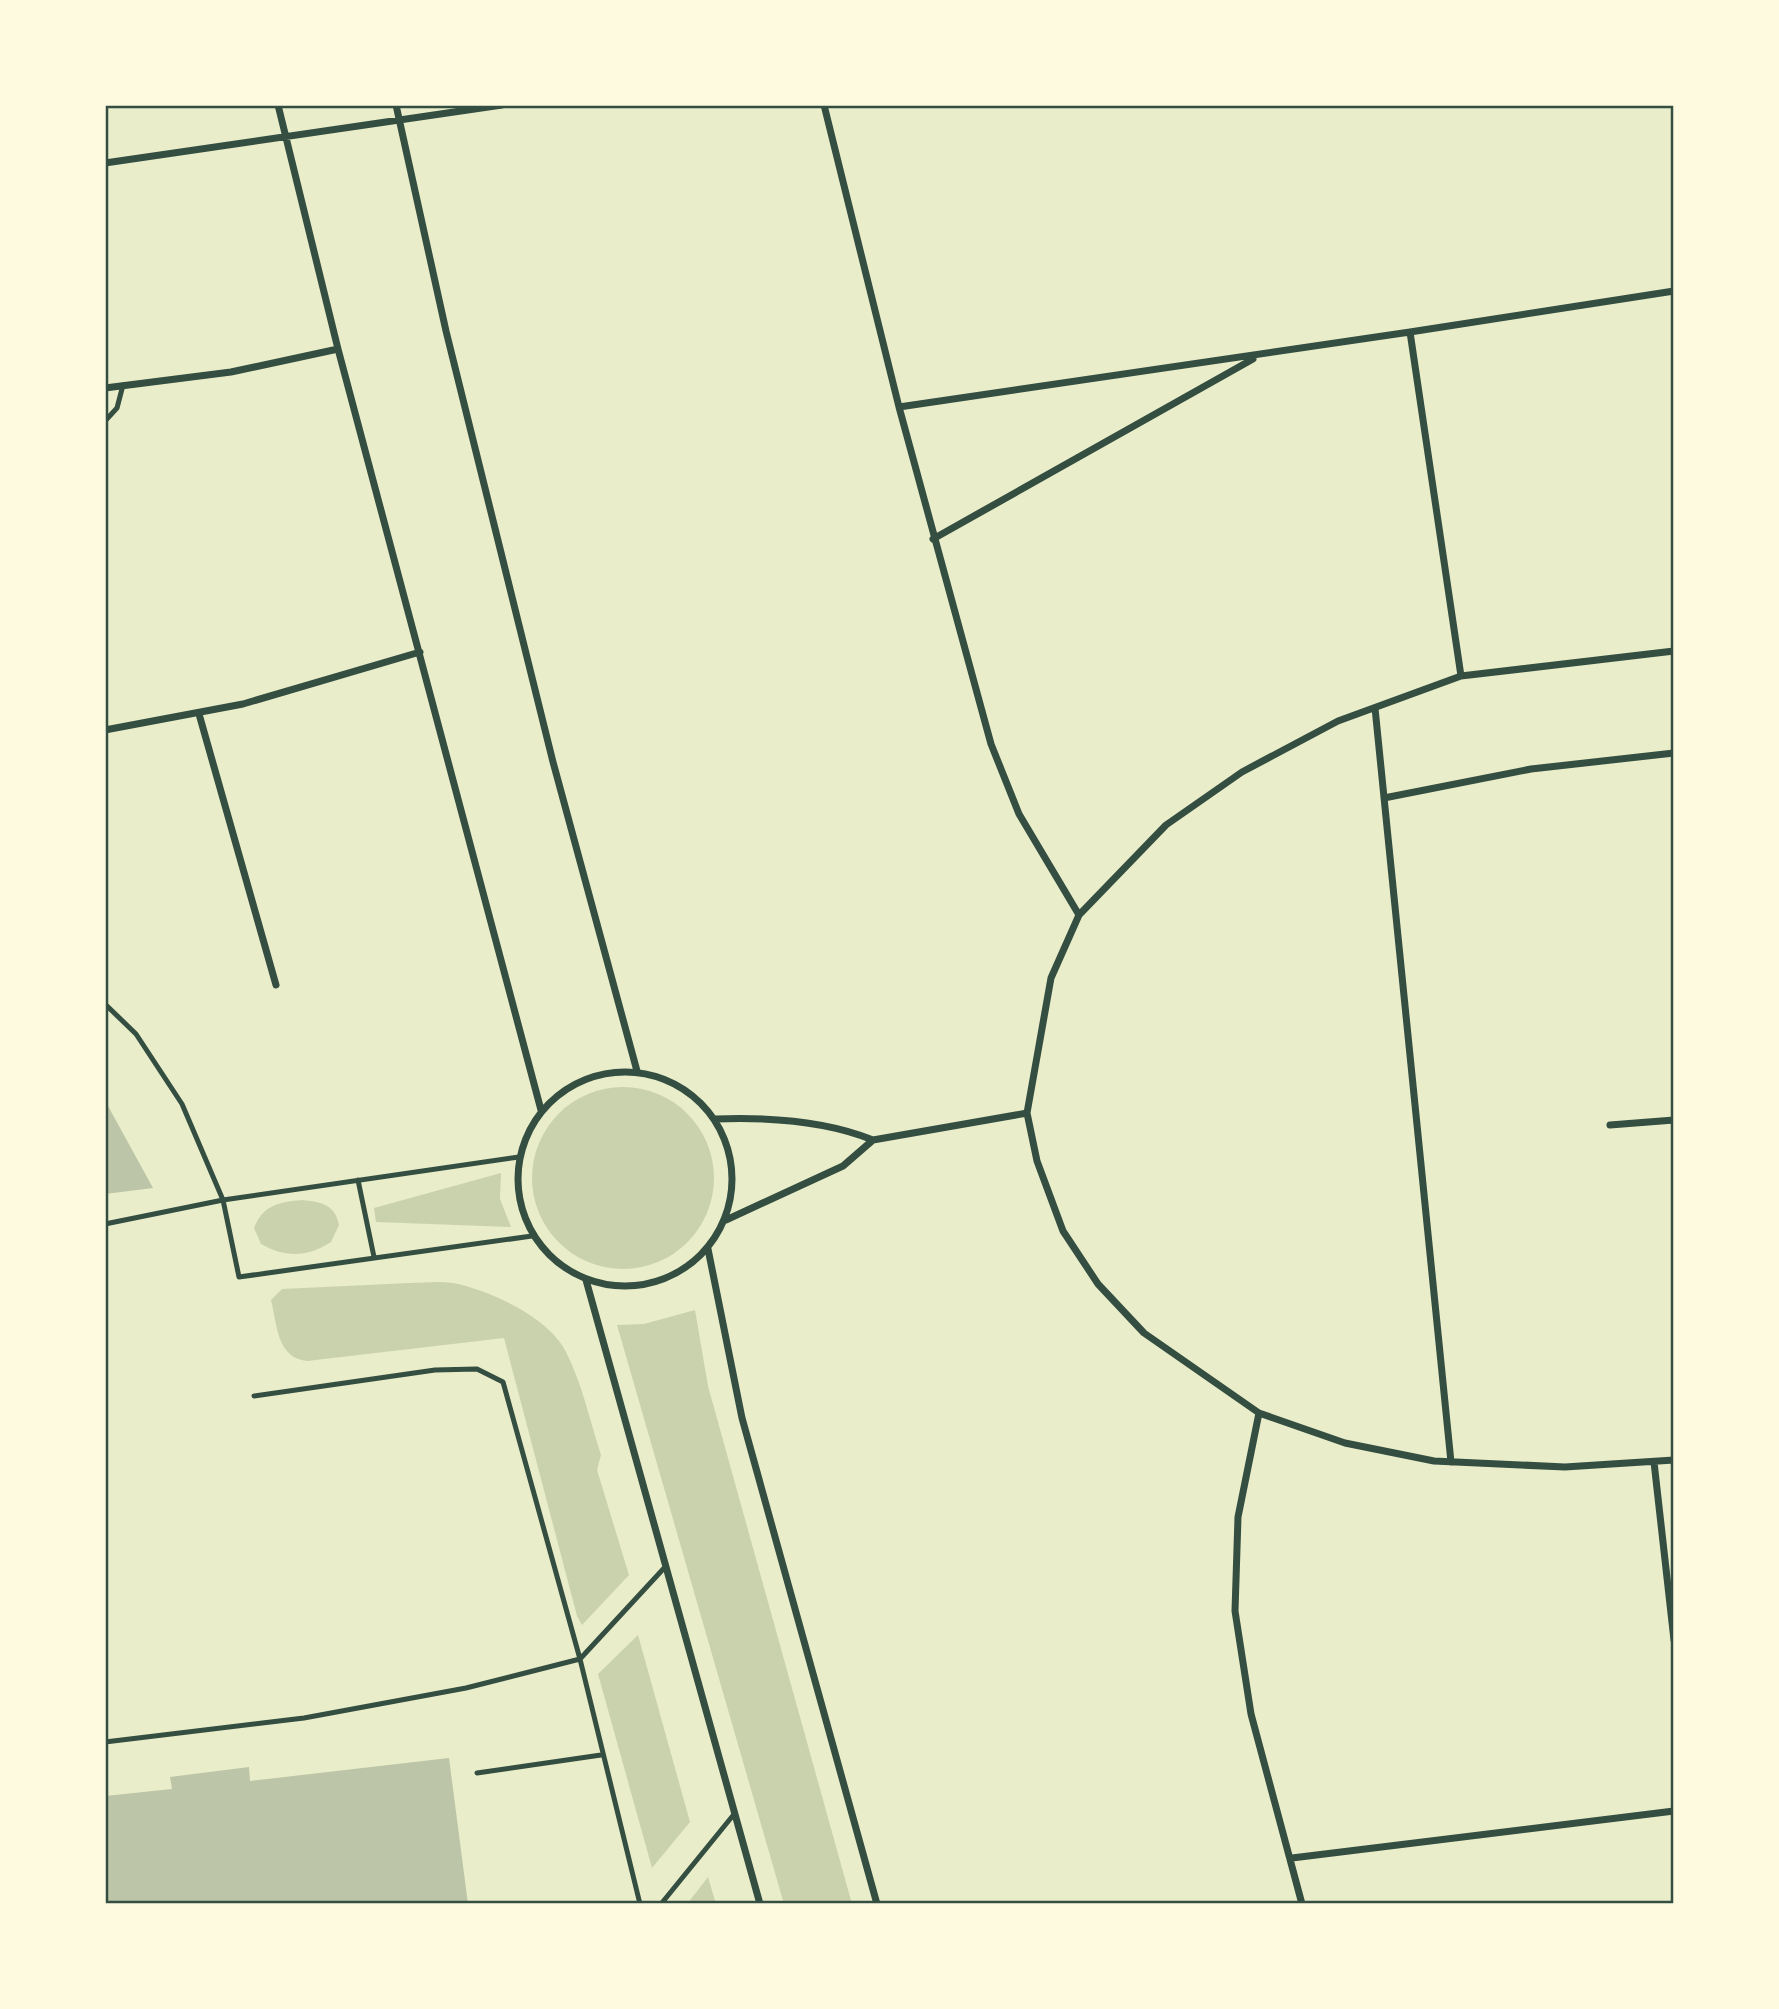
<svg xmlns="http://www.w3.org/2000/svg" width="1779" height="2009" viewBox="0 0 1779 2009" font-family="'Roboto Condensed',sans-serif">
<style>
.green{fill:#cad2ad}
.building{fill:#bcc5a7}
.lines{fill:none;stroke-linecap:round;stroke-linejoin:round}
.service{stroke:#344e41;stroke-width:5}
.minor{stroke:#344e41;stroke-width:7}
.neatline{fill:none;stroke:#344e41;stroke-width:2.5}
</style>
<rect width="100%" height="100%" fill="#e9edc9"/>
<path class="green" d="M532 1178a91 91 0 1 1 182 0a91 91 0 1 1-182 0Z
M501,1173L500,1199L511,1227L376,1222L374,1208Z
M302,1200C321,1202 335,1204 339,1225L331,1242C308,1257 285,1258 261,1244L254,1228C263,1205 279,1202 302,1200Z
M409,1283C423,1283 439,1281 453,1283C489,1290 549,1317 566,1352C582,1383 590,1421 601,1455L597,1470L629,1575L582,1625L577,1616L504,1338L307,1361C277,1358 277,1325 271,1300L282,1289Z
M695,1310L708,1386L852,1904H784L617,1325L644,1324Z
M638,1635L690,1822L652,1868L598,1674Z
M708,1877L716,1904H687Z"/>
<path class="building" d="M105,1103L108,1106L153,1188L105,1194Z
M449,1758L468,1904H105V1796L172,1789L170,1777L249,1767L250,1781Z"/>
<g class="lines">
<path class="service" d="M105,421L117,408L123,385
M105,1004L136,1034L182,1104L223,1200L239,1277L532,1236
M358,1180L374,1257
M105,1224L223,1200L519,1157
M254,1396L435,1370L477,1369L503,1382L580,1659L640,1904
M105,1742L304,1718L466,1688L580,1659L666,1566
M477,1773L601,1755
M661,1904L735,1813"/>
<path class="minor" d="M278,105L338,349L541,1110
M396,105L446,331L553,762L637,1071
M824,105L899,407L991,744L1019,814L1079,915
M105,163L502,105
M105,388L231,372L338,349
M899,407L1410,332
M933,539L1253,359
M1674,651L1461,676L1338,721L1242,772L1166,825L1079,915L1051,978L1027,1113L1037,1161L1063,1231L1098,1284L1144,1333L1259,1413L1345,1443L1434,1461L1565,1467L1674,1460
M1461,676L1410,332L1674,291
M1375,708L1451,1462
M199,714L276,985
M105,730L243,704L420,652
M1384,798L1531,769L1674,753
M518 1179a107 107 0 1 1 214 0a107 107 0 1 1-214 0Z
M715,1119C768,1117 824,1120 873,1140
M1610,1125L1674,1120
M726,1220L843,1166L873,1140L1027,1113
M708,1249L742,1418L877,1904
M586,1280L760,1904
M1259,1413L1238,1517L1235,1611L1251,1714L1302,1904
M1654,1462L1674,1640
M1292,1858L1674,1811"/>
</g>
<rect width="1779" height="2009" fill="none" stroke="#fefae0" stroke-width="214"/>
<rect x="107" y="107" width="1565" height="1795" class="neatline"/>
</svg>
